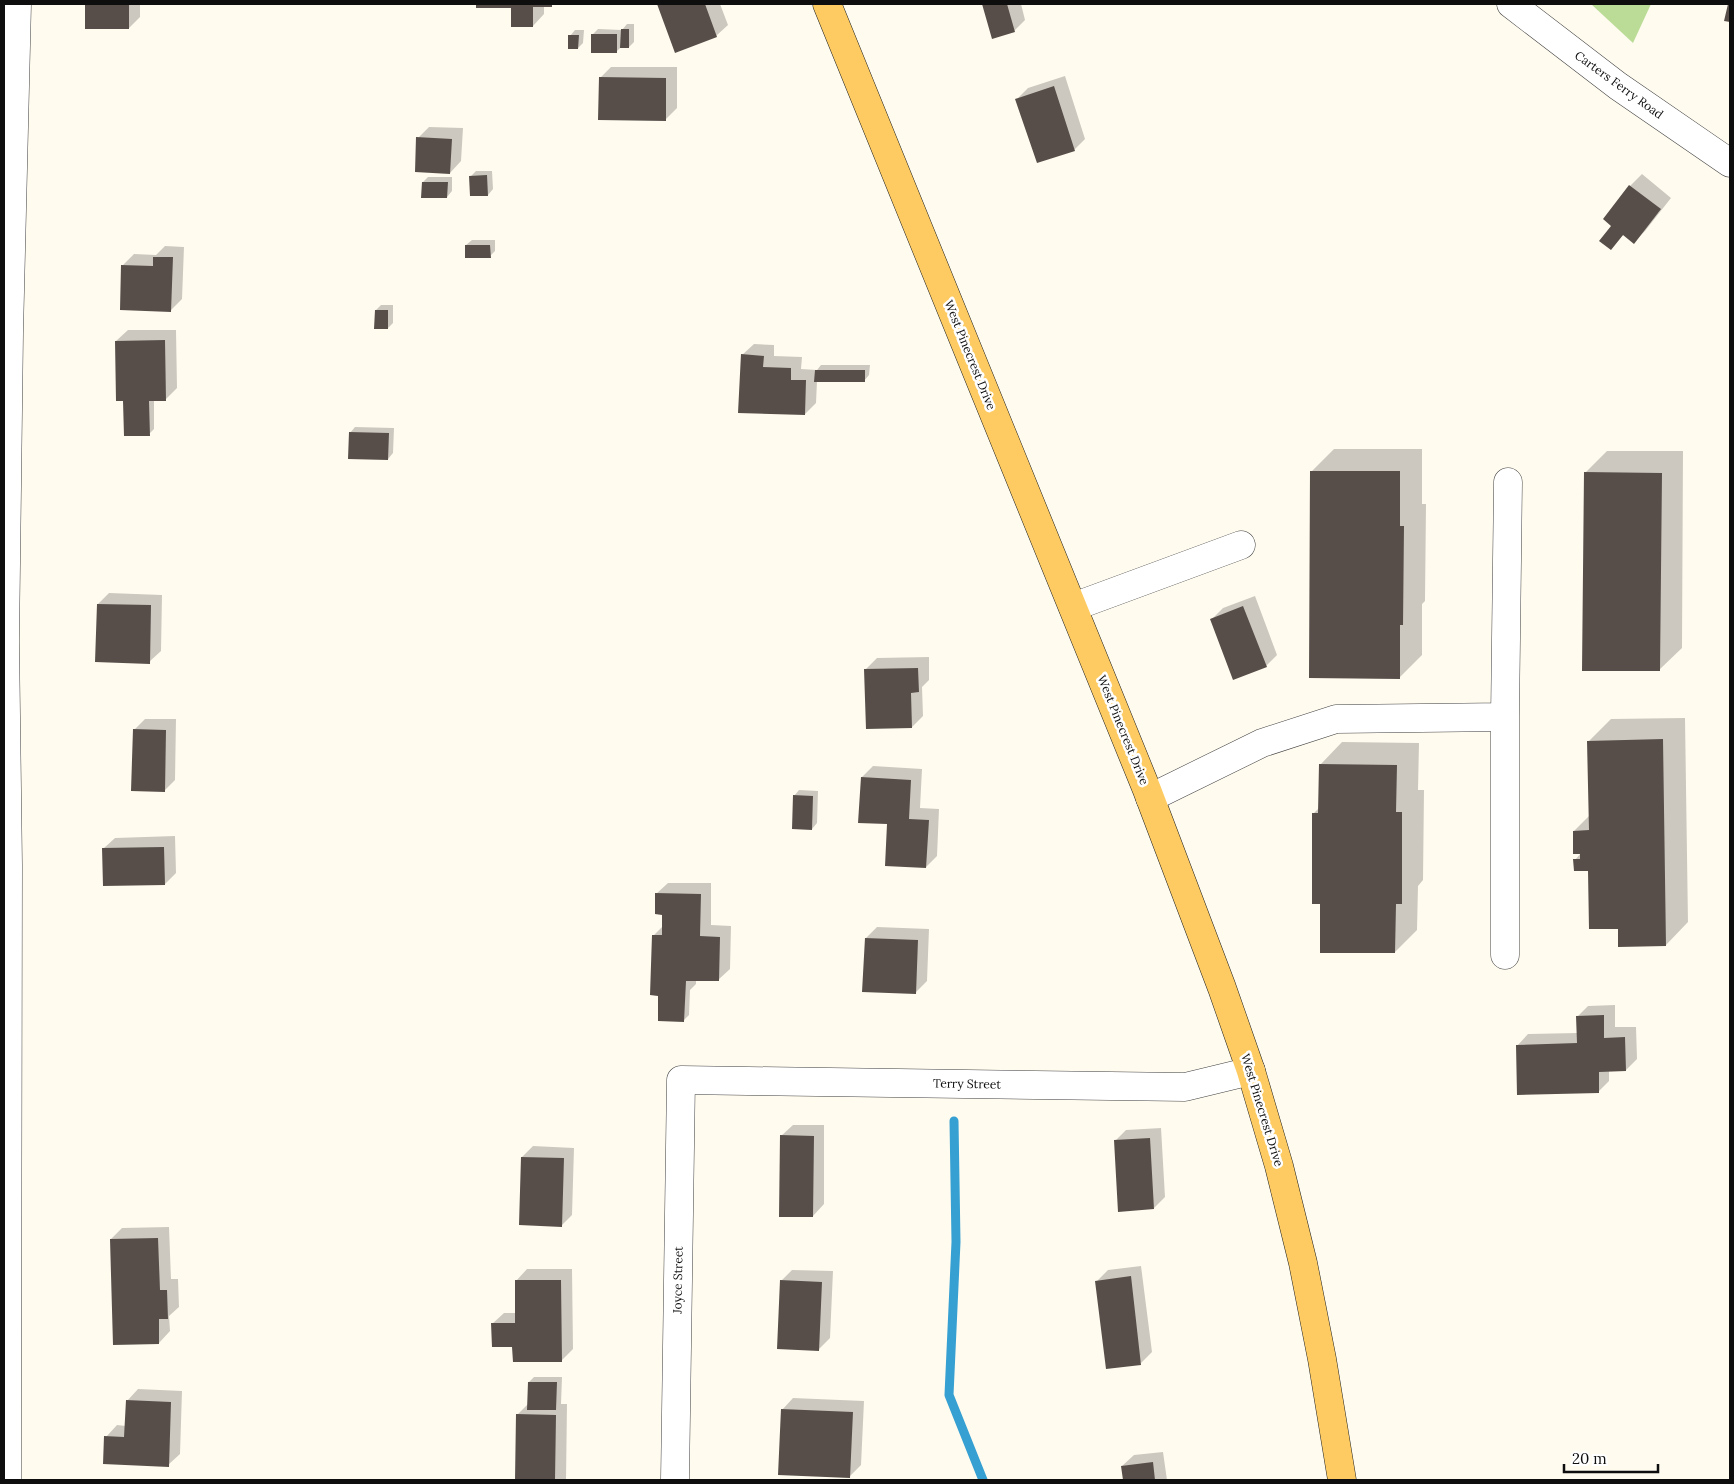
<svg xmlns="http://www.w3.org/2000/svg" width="1734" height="1484" viewBox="0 0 1734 1484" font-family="Lora,serif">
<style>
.forest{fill:#bbdc96}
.shadow{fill:#0003}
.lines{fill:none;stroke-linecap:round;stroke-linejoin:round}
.stream{stroke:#36a0d2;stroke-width:9}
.building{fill:#574e4a}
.minor-casing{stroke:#414141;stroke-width:29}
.major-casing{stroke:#1f1f1f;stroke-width:29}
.minor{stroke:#fff;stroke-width:28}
.major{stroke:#fdcb61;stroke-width:28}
.labels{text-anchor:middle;stroke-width:5;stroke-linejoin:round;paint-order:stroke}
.street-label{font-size:12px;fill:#0e0e0e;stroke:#fff}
</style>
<rect width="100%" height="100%" fill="#fffbef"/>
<path class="forest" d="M1591,4H1651L1633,43Z"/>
<path class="shadow" d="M86,4H140V17L129,28H86Z
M477,4H554L552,5H544V14L533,26L512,7H477Z
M658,4H720L728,25L716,36L675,51Z
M984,4H1021L1025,20L1014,31L993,37Z
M627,24H634V42L629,47H621L616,52L592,35L598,29L622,30Z
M575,30H584L583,43L578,48L570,36Z
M611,67H677V108L666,119L600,78Z
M1065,76L1085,139L1074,150L1017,99L1028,88Z
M429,127L463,128L461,161L450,173L418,138Z
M476,171H492L493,189L488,195L471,176Z
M1642,174L1671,198L1645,231L1634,242L1624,234L1611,248L1613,226L1604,219L1630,186Z
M428,177H452V191L447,197L423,182Z
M472,240H495V251L490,256L466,245Z
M165,246L184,247L182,299L171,310L122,266L134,254L156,255Z
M381,305H393V323L388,328L376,310Z
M128,330H176L177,388L165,400H154V429L149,434L125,400L116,341Z
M754,344L774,345V356L802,357L801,369L817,370L821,365H870L869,375L864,381H817L816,403L805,414L742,355Z
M355,427L394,428L393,453L388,459L350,433Z
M1334,449H1422V504H1426L1425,601L1422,604V655L1399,678L1312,471Z
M1607,451H1683L1682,648L1659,670L1585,473Z
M109,593L162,595L161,651L149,662L98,604Z
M1255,596L1277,655L1266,666L1212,619L1223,608Z
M929,657V680L922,687L923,716L912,727L865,670L877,658Z
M1685,718L1688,922L1666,945L1619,927L1589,870L1575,860L1581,853L1574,831L1590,815L1588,742L1611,719Z
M145,719H176L175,780L164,791L134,730Z
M1342,742L1419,743L1418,790H1424L1423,880L1418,886L1417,930L1395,952L1321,902L1313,814L1320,807V765Z
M873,766L922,769L920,808L939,809L937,856L926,867L889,823L862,777Z
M799,790L818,791L817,823L812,829L794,796Z
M175,836L176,873L165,884L103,849L115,838Z
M668,883H711V925L731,926L730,969L718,980H696V984L690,990L689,1015L684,1020L659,996L653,936L663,926V913L656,894Z
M877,927L929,929L927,981L915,993L866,938Z
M1615,1005V1027H1636L1637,1059L1626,1070H1609V1081L1598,1092L1517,1046L1528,1034L1578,1033L1577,1017L1588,1006Z
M793,1125H824V1204L813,1216L781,1136Z
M1161,1128L1165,1197L1154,1208L1115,1141L1126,1130Z
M533,1146L574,1148L572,1215L561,1226L522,1157Z
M169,1227L171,1279H178L179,1307L169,1316L170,1331L159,1343L111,1239L122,1228Z
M1141,1266L1152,1352L1141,1363L1097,1281L1108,1270Z
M527,1269H572L573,1349L561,1361L492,1324L504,1313H516V1281Z
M792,1270L833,1271L830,1338L819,1349L781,1281Z
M534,1377H562L561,1404H567L566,1480H516L517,1415L529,1403V1382Z
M138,1389L182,1391L180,1454L168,1465L106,1437L117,1425L126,1426L127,1401Z
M793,1398L864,1401L861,1465L850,1476L782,1410Z
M1163,1452L1167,1480H1124L1122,1466L1134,1455Z"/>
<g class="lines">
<path class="stream" d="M954,1121L956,1242L949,1395L983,1480"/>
</g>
<path class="building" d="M85,4H129V29H85Z
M476,4H552V7H533V27H511V8H476Z
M657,4H705L717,37L675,53Z
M982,4H1007L1015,32L992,39Z
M1728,4H1730V22L1724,21Z
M621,29H629V48H620Z
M591,34H617V53H591Z
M568,35H579L578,49H568Z
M599,77L666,78V121L598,120Z
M1054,86L1075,151L1037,163L1015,99Z
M416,137L452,139L450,174L415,172Z
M487,175L488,196H470L469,176Z
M422,182H448L447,198H421Z
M1629,185L1661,209L1634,244L1623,235L1611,250L1599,241L1611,226L1603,219Z
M465,245H490L491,258H465Z
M153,257H173L171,312L120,310L121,265L153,266Z
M375,310H388V329H374Z
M165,340L166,401H149L150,436H124L123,401H116L115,341Z
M741,354L764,356L763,367L791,368V380H806L805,415L738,413Z
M815,370H865V382H814Z
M349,432L389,433L388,460L348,459Z
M1310,471H1400V526H1404L1403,625H1400V679L1309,678Z
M1584,472L1662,473L1660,671H1582Z
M97,604L151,605L150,664L95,662Z
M1243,606L1267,667L1233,680L1210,619Z
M918,668L919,692L911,693L912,728L866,729L864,669Z
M133,729L166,730L165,792L131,791Z
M1663,739L1666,946L1618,947V929H1589L1588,871H1574L1573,859H1580V854H1573V831L1589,830L1587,741Z
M1319,764L1397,765L1396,812H1402V904H1396L1395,953H1320V904H1312V813H1318Z
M861,777L911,780L909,819L929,820L926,868L885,866L887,824L858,823Z
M793,795L813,796L812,830L792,829Z
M164,847L165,885L103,886L102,848Z
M655,893L701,894L700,936L720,937L719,981H686L684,1022L658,1021V996L650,995L652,935H662V915L655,914Z
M865,938L918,940L916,994L862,992Z
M1604,1015V1038L1625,1037L1626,1071L1599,1072V1093L1517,1095L1516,1045L1577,1043L1576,1016Z
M780,1135L814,1136L813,1217H779Z
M1150,1138L1154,1209L1118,1212L1114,1140Z
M521,1157L564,1158L562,1227L519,1225Z
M158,1238L160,1290H167L168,1319H159V1344L113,1345L110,1239Z
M1131,1276L1141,1365L1106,1369L1095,1281Z
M515,1280H561L562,1362H513L512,1347H492L491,1323H515Z
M780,1280L822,1282L819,1351L777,1349Z
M528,1382H557L556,1410H527Z
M126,1400L171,1402L169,1467L103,1464L104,1436L124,1437Z
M781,1409L853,1412L850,1478L778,1475Z
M516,1414L556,1415L555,1480H515Z
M1153,1462L1155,1480H1123L1121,1466Z"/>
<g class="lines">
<defs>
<path id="minor" d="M1511,4L1618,86L1730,163
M1073,607L1241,545
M1150,798L1262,743L1336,719L1505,717
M1505,955V717L1508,482
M7,1480L8,865L5,641L9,333L17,4
M675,1480L681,1080L1185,1087L1251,1071"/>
<path id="major" d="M827,4L1147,790L1222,988L1251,1071L1279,1166L1303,1263L1322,1359L1342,1480"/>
</defs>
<use href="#minor" class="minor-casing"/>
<use href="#major" class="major-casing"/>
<use href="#minor" class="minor"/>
<use href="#major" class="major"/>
</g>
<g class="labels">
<g class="street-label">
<text transform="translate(1619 85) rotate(36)" y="4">Carters Ferry Road</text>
<text transform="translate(970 355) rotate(68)" y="4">West Pinecrest Drive</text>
<text transform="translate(1123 730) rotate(68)" y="4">West Pinecrest Drive</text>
<text transform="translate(967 1084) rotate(1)" y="4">Terry Street</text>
<text transform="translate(1262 1110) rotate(73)" y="4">West Pinecrest Drive</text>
<text transform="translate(678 1280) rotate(-89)" y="4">Joyce Street</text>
</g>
</g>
<rect width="1734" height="1484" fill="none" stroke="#0e0e0e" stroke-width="10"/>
<path d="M1564 1464v8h94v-8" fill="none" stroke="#0e0e0e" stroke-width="2.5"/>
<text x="1572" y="1464" font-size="15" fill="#0e0e0e" stroke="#ffffff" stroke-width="4" paint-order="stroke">20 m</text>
</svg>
